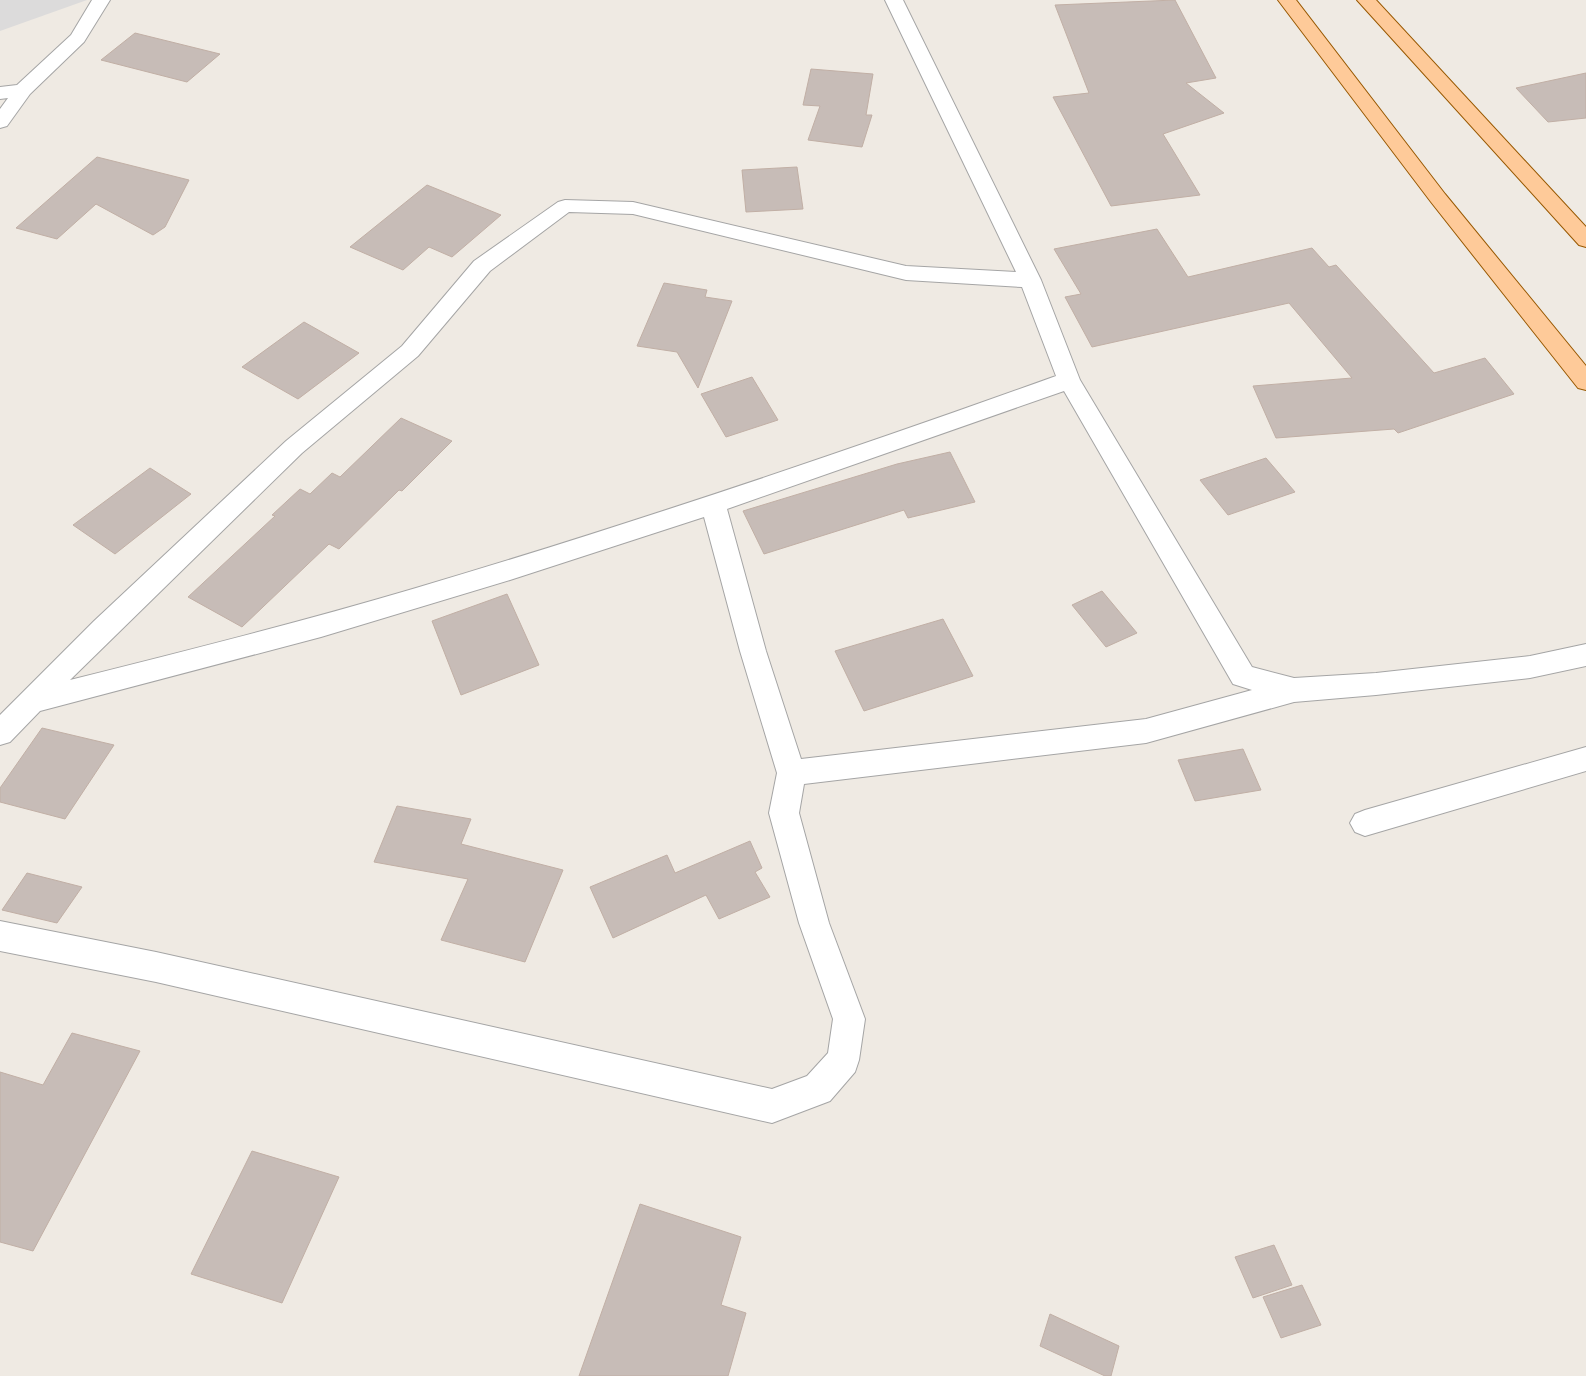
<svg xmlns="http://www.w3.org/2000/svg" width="1586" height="1376" viewBox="0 0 1586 1376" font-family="Rubik,sans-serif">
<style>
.residential{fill:#dcdbdb}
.building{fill:#c7bcb7;stroke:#c1afa5}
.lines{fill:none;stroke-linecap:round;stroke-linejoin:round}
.minor-casing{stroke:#a5a5a5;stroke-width:2}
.primary-casing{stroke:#985800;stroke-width:2}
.minor{fill:#fff;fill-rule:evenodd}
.primary{fill:#feca99;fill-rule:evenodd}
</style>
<rect width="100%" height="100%" fill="#efeae3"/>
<path class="residential" d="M0,0H87L0,31Z"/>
<path class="building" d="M1175,0L1216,78L1186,83L1224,113L1163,134L1200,195L1111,206L1053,97L1089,93L1055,5Z
M135,33L220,54L187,82L101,60Z
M811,69L873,74L866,115H872L862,147L808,140L820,106L803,105Z
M1586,73V118L1548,122L1516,88Z
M97,157L189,180L165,227L153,235L96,204L57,239L16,228Z
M797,167L803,209L746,212L742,170Z
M427,185L501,215L452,257L429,247L403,270L350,247Z
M1157,229L1188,277L1312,248L1329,267L1336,265L1434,373L1485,358L1514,394L1398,433L1394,429L1276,438L1253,386L1352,378L1289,303L1092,347L1065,297L1081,294L1054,249Z
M664,283L707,290L705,297L732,301L698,388L677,352L637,346Z
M304,322L359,353L298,399L242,367Z
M752,377L778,420L726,437L701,394Z
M401,418L452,441L402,491L399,490L339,549L329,544L242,627L188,597L275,516L272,515L300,489L310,494L332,473L340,477Z
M950,452L975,502L908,518L904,510L764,554L743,511L897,464Z
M1266,458L1295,492L1228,515L1200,480Z
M150,468L191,494L115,554L73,525Z
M1102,591L1137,633L1106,647L1072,605Z
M507,594L539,665L461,695L432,621Z
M943,619L973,676L864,711L835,651Z
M42,728L114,745L65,819L0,802V788Z
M1243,749L1261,790L1195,801L1178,760Z
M397,806L471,819L461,844L563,870L525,962L441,940L468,879L374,862Z
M750,841L762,868L755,872L770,897L719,919L706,895L613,938L590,887L667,855L675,873Z
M27,873L82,887L57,923L2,910Z
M72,1033L140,1051L33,1251L0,1242V1072L43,1085Z
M252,1151L339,1177L282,1303L191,1274Z
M640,1204L741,1237L721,1305L746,1313L728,1376H579Z
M1274,1245L1292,1285L1253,1298L1235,1257Z
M1302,1285L1321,1325L1281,1338L1263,1297Z
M1050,1314L1119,1346L1111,1376H1105L1040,1346Z"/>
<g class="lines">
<defs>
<path id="minor" d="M92,0H110L84,42L30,94L7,126L0,128V109L8,98L0,99V87L17,85L71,35Z
M885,0H903L1041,280L1080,380L1252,667L1294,678L1376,673L1530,656L1586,644V666L1530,678L1376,695L1294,702L1146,743L804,784L799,813L829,923L865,1019L859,1060L855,1072L830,1101L772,1123L156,982L0,951V921L156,952L772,1089L807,1076L828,1053L833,1019L799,923L769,813L777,773L740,651L704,517L510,580L321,637L40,711L10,742L0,745V715L94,621L286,441L402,346L474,261L558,202L565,200L633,202L906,266L1016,272ZM569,212L633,214L906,280L1022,287L1056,376C844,452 632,524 416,588C301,622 186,651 70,680L302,453L418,356L490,271ZM1064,391L1233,684L1252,690L1146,719L801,759L766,651L727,509Z
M1586,747V771L1365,836L1355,832L1350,823L1355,814L1365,810Z"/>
<path id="primary" d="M1278,0H1296L1445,194L1586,366V390L1578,388L1431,202Z
M1357,0H1376L1586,227V247L1579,245Z"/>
</defs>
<use href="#minor" class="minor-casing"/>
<use href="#primary" class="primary-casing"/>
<use href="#minor" class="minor"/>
<use href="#primary" class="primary"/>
</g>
</svg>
